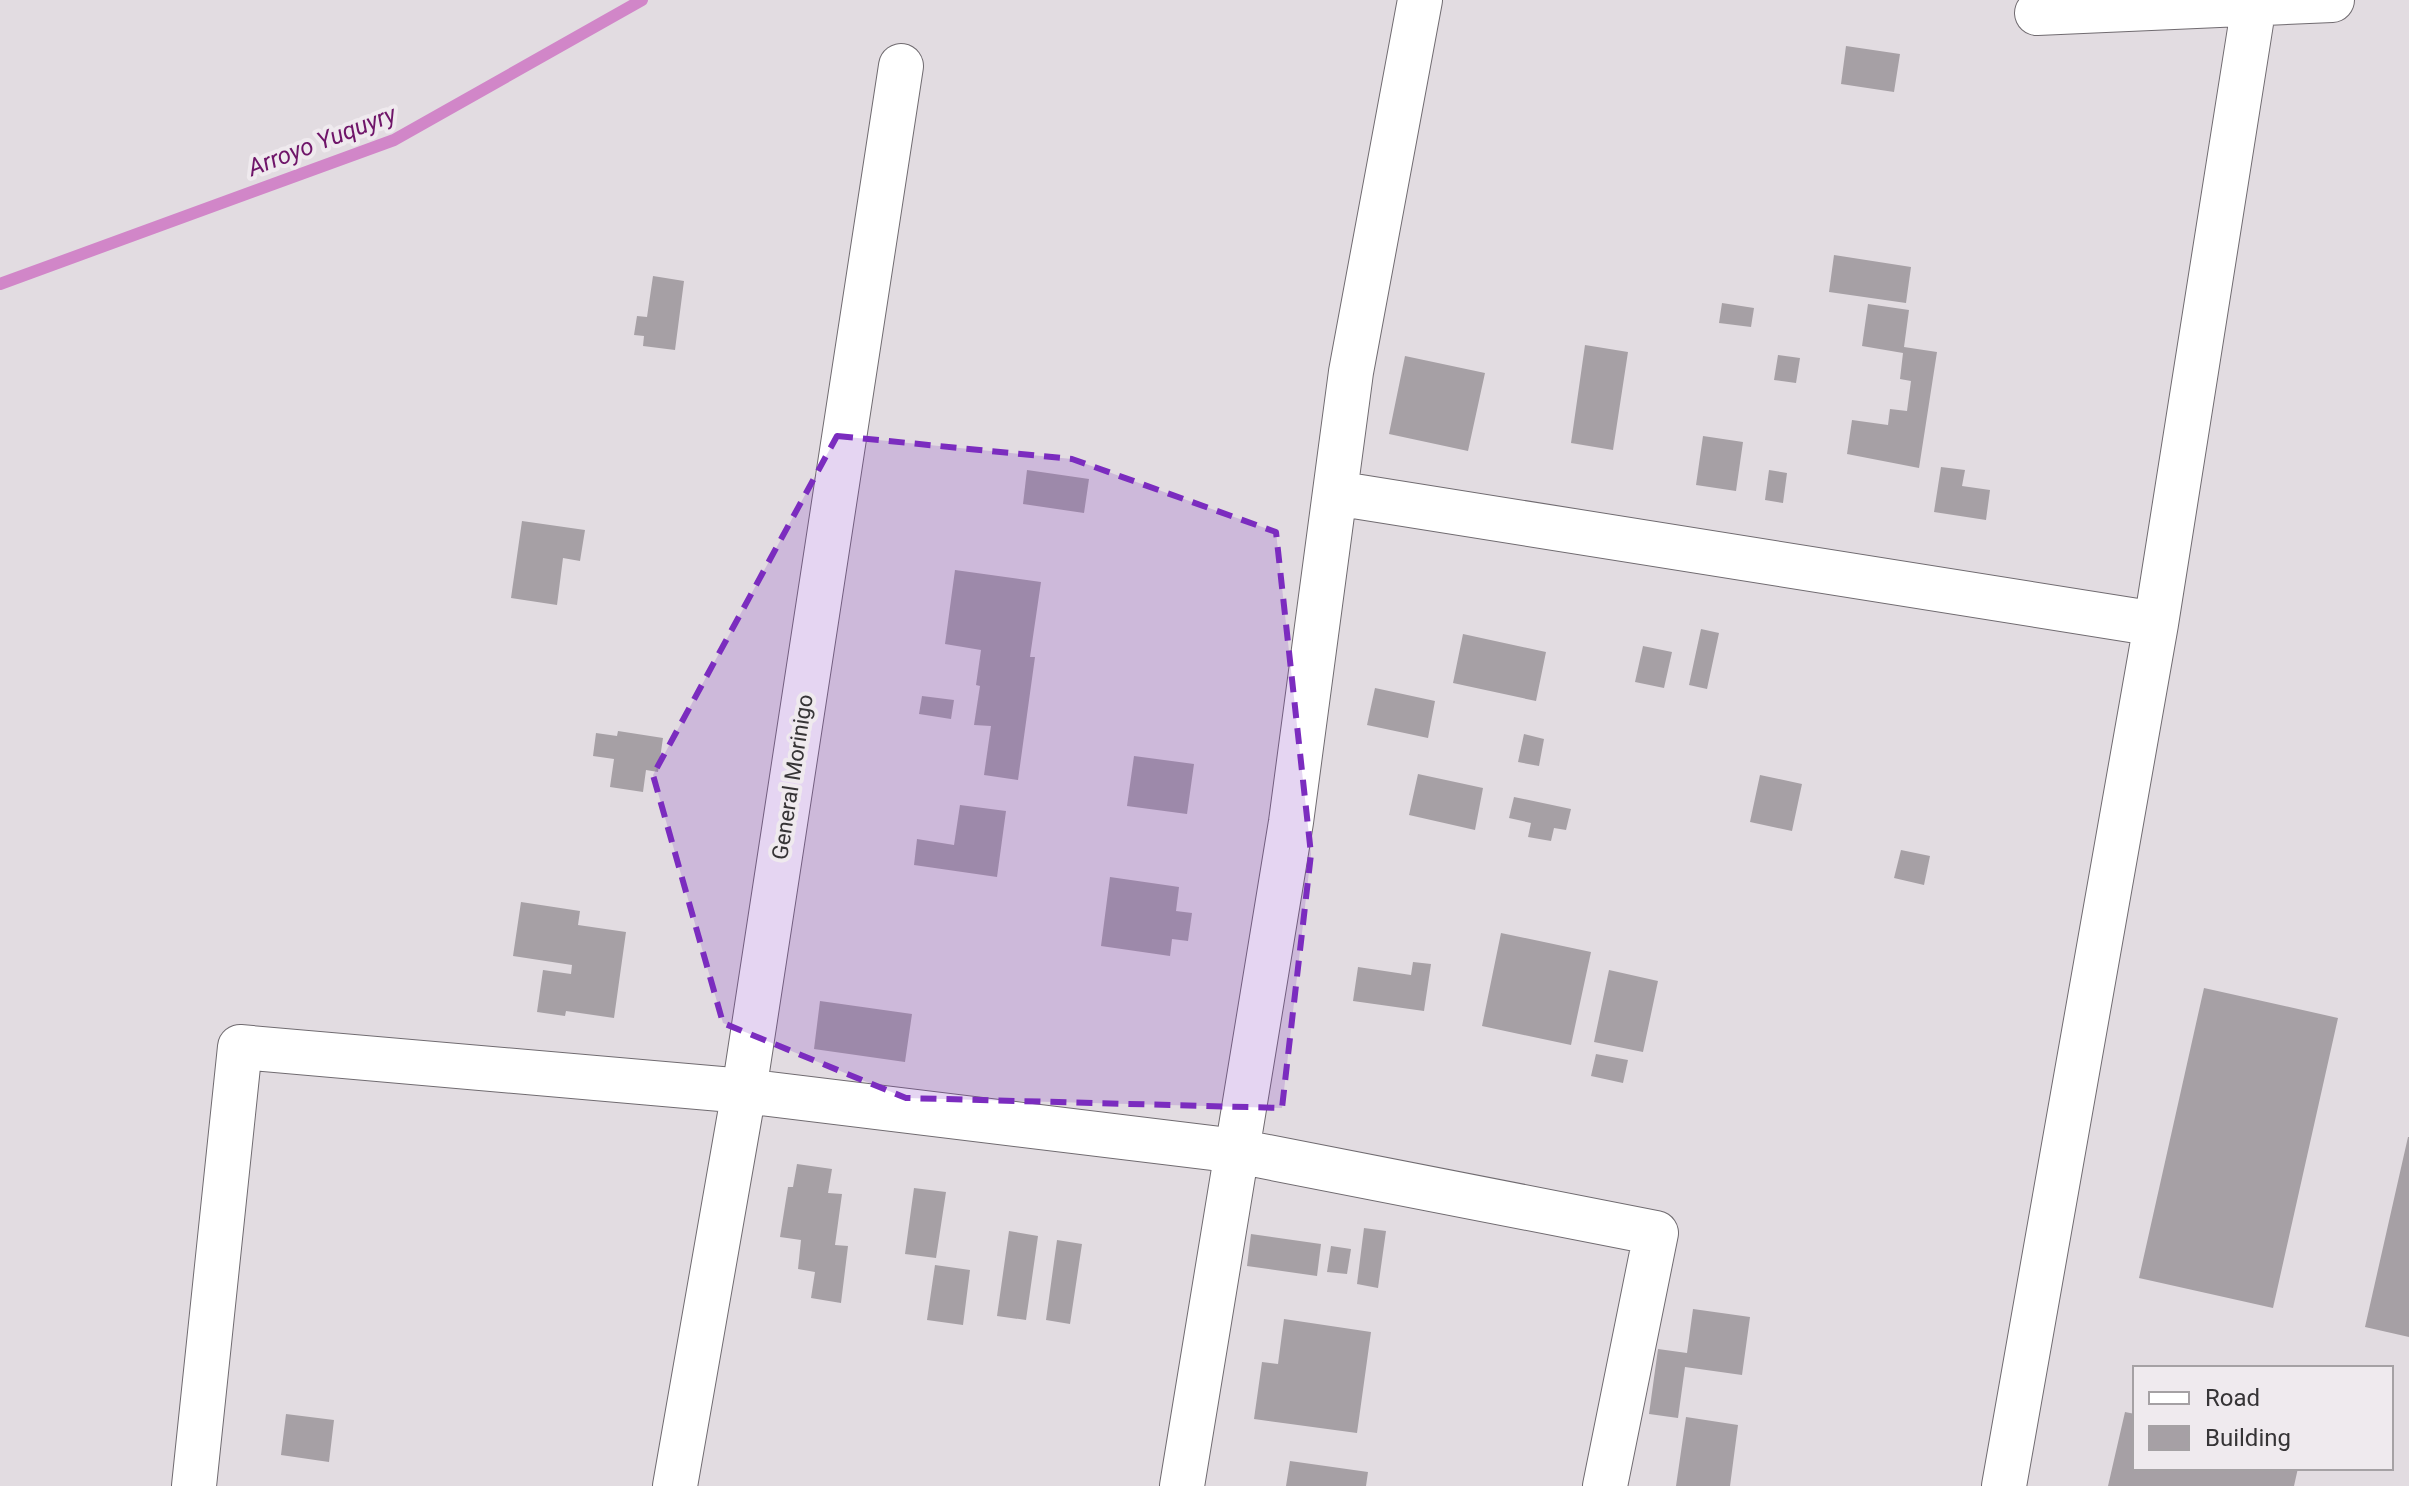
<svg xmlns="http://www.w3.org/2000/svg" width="2409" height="1486" viewBox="0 0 2409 1486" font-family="Roboto,sans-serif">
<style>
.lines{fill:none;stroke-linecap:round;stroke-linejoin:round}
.stream{stroke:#d186c8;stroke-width:12}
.building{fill:#a6a0a5}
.minor-casing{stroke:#706b70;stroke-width:46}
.minor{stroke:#fff;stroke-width:44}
.marked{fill:#7b2cbf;fill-opacity:0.2;stroke:#7b2cbf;stroke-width:6;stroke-dasharray:16 10;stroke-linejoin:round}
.labels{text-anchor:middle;stroke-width:8;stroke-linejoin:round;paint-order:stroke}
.street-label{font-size:22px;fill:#363436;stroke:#efeaee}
.water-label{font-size:24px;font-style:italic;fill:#6f1569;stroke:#efeaee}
</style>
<rect width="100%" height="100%" fill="#e2dce1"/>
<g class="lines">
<path class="stream" d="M0,284L394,140L642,0"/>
</g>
<path class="building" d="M1846,46L1900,54L1894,92L1841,84Z
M1834,255L1911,267L1906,303L1829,292Z
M653,276L684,281L675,350L643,346L644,336L634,335L637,316L647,317Z
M1722,303L1754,308L1751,327L1719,323Z
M1868,304L1909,310L1904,347L1937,352L1919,468L1847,454L1852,420L1888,425L1890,409L1907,411L1911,381L1900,379L1903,353L1862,346Z
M1585,345L1628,352L1613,450L1571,443Z
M1778,355L1800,358L1796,383L1774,380Z
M1405,356L1485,373L1468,451L1389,434Z
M1703,436L1743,442L1736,491L1696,485Z
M1941,467L1965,470L1962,486L1990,490L1986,520L1934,512Z
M1027,470L1089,479L1084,513L1023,504Z
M1769,470L1787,473L1783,503L1765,500Z
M522,521L585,530L580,561L563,558L557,605L511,598Z
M955,570L1041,582L1030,657H1035L1018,780L984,775L991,726L974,725L980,686L976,685L981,650L945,644Z
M1701,629L1719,633L1707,689L1689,685Z
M1463,634L1546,652L1536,701L1453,683Z
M1643,646L1672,652L1664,688L1635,682Z
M1375,688L1435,701L1428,738L1367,725Z
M922,696L954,700L951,719L919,714Z
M618,731L663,738L658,772L646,770L643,792L610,787L614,759L593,756L596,733L617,736Z
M1524,734L1544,739L1539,766L1518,762Z
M1134,756L1194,764L1187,814L1127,806Z
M1418,774L1483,788L1475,830L1409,815Z
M1760,775L1802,784L1792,831L1750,822Z
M1514,797L1571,809L1566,830L1554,828L1551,841L1528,837L1531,823L1509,818Z
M960,805L1006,811L997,877L914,865L917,839L954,845Z
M1901,850L1930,856L1924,885L1894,878Z
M1110,877L1179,887L1176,911L1192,913L1188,941L1172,939L1170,956L1101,946Z
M521,902L580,911L578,925L626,932L614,1018L566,1011L565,1016L537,1012L543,970L571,974L572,965L513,956Z
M1501,933L1591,952L1571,1045L1482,1026Z
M1413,962L1431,964L1424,1011L1353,1001L1358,967L1411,975Z
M1609,970L1658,981L1643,1052L1594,1042Z
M2204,988L2338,1018L2273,1308L2139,1278Z
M820,1001L912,1014L905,1062L814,1049Z
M1596,1054L1628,1060L1623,1083L1591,1076Z
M2408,1137H2409V1337L2365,1327Z
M797,1164L832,1169L828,1193L842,1194L835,1245L848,1246L841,1303L811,1298L815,1272L798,1269L801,1240L780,1237L788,1187H793Z
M914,1188L946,1192L936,1258L905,1254Z
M1364,1228L1386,1231L1378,1288L1357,1284Z
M1009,1231L1038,1236L1026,1320L997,1316Z
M1251,1234L1321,1244L1317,1276L1247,1266Z
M1057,1240L1082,1244L1070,1324L1046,1320Z
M1331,1246L1351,1249L1347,1274L1327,1272Z
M935,1265L970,1270L963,1325L927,1320Z
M1693,1309L1750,1317L1742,1375L1685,1367L1678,1418L1649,1414L1658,1349L1687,1353Z
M1284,1319L1371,1332L1357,1433L1254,1419L1262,1362L1278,1364Z
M2125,1412L2135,1414V1468H2298L2294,1486H2108Z
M286,1414L334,1420L329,1462L281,1455Z
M1686,1417L1738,1425L1730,1486H1676Z
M1290,1461L1368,1472L1366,1486H1286Z"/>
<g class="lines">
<defs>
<path id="minor" d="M2037,13L2332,0
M1335,493L2156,624
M194,1486L240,1047L744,1091L1237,1151L1656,1233L1605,1486
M675,1486L744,1091L901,66
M1182,1486L1291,822L1351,372L1420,0
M2004,1486L2156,624L2254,4"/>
</defs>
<use href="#minor" class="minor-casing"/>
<use href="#minor" class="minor"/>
</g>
<path class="marked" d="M837,436L1072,459L1276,532L1311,854L1282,1108L906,1098L723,1023L653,775Z"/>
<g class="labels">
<g class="street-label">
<text transform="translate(792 777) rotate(-81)" y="8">General Morinigo</text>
</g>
<g class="water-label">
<text transform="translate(322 141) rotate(-21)" y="8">Arroyo Yuquyry</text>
</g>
</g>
<rect x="2133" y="1366" width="260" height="104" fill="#efeaee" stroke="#a5a1a4" stroke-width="2"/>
<rect x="2149" y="1392" width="40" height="12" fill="#ffffff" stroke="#a5a1a4" stroke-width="2"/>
<text x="2205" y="1406" font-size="24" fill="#363436">Road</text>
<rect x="2149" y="1426" width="40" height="24" fill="#a6a0a5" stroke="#a5a1a4" stroke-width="2"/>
<text x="2205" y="1446" font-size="24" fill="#363436">Building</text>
</svg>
